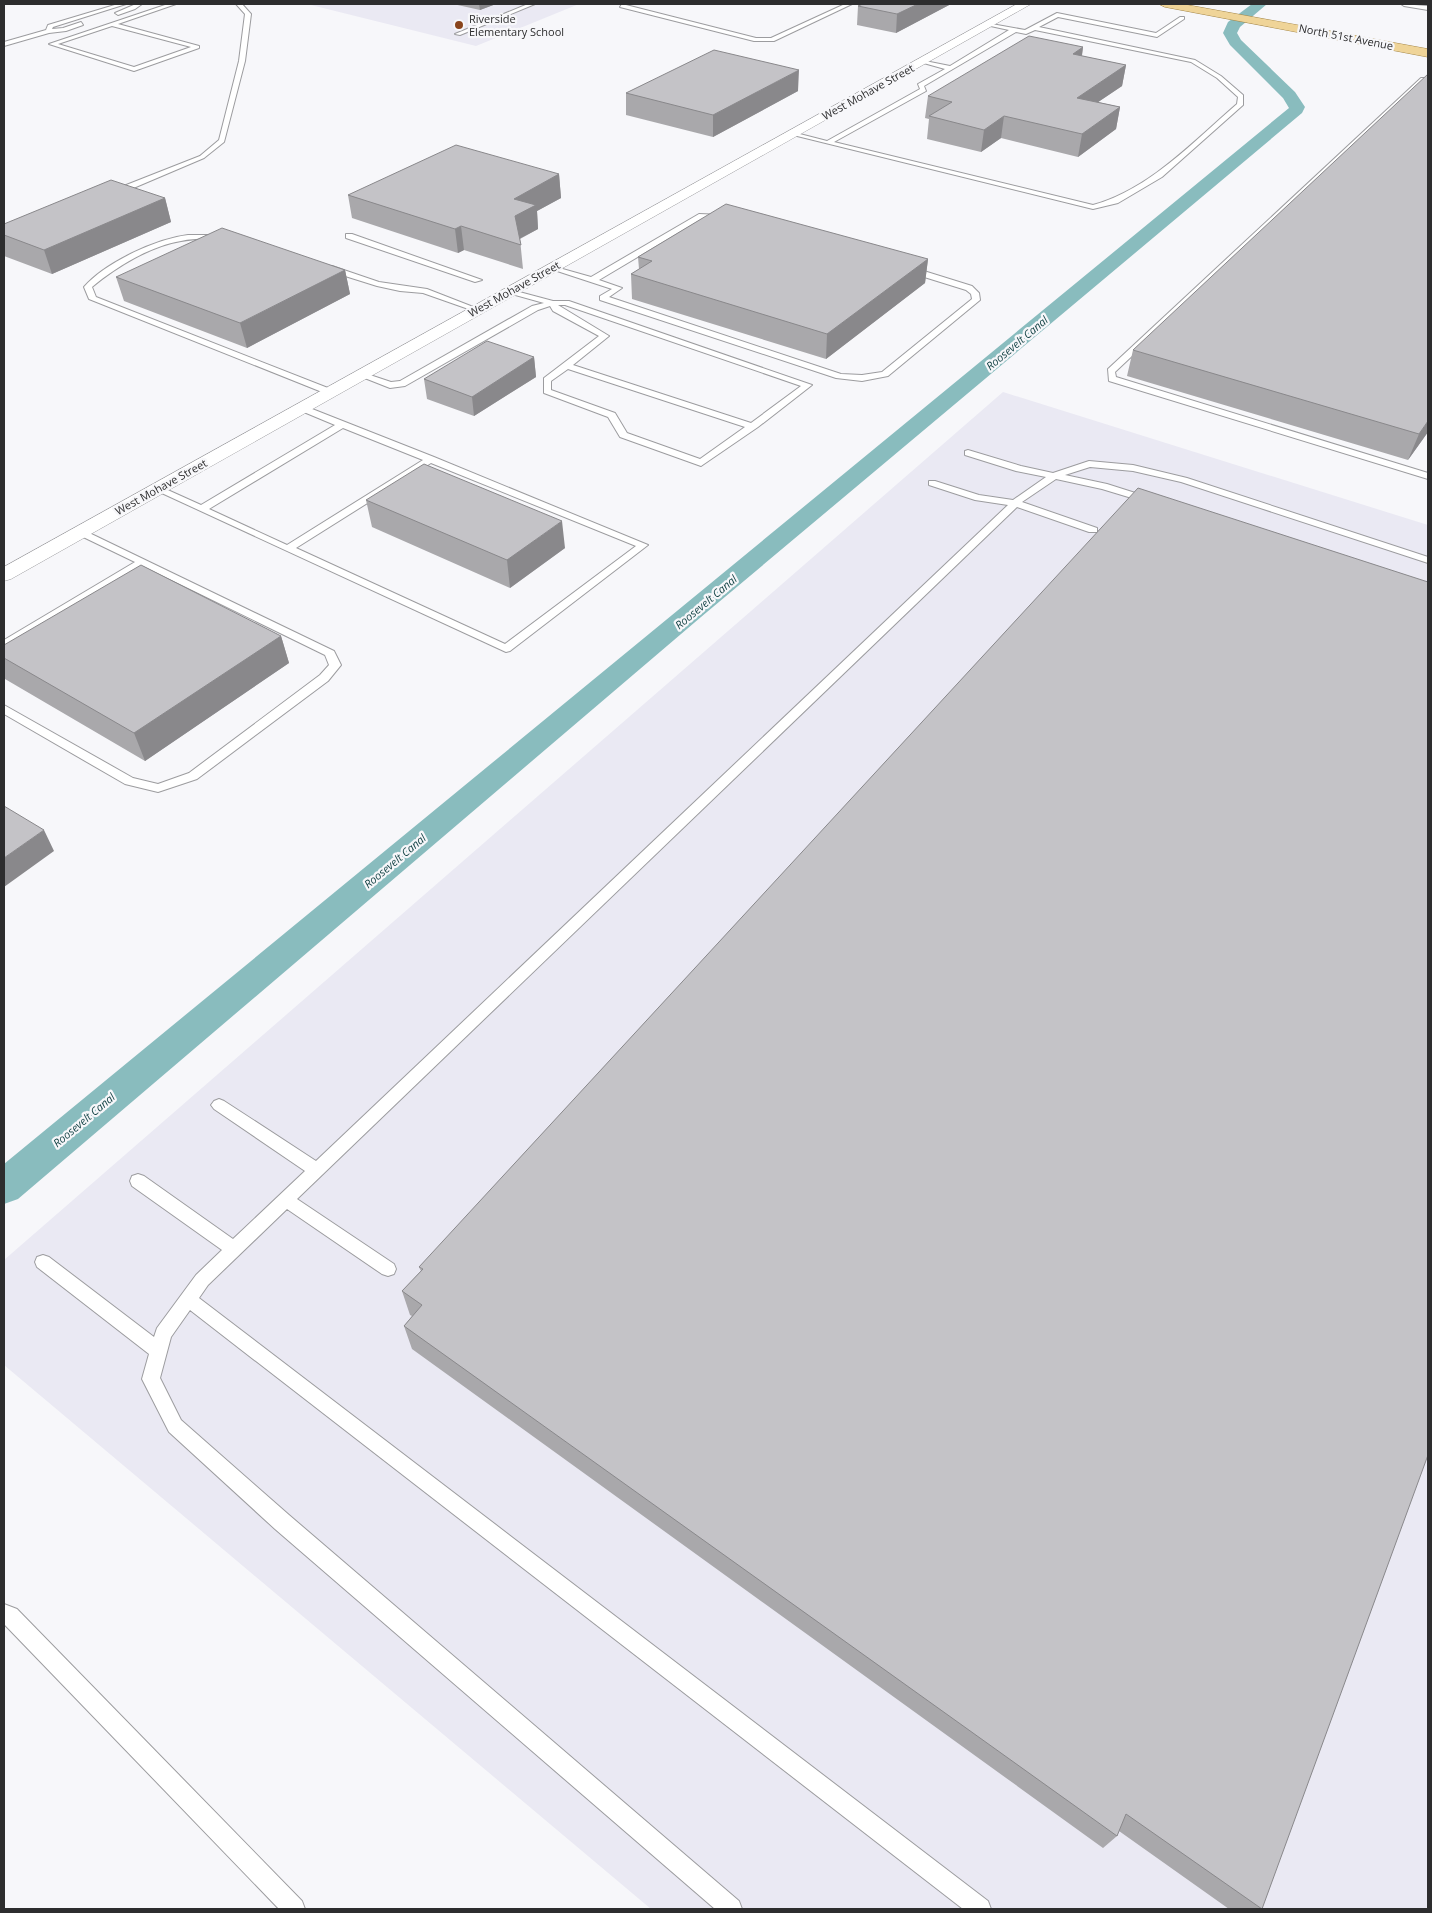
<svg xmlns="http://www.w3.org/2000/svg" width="1432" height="1913" viewBox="0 0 1432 1913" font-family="'Open Sans',sans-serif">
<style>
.built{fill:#eae9f3}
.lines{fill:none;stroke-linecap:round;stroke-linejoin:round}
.canal{fill:#89bcbe;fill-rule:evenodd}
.service-casing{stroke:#9c9c9f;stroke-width:2}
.minor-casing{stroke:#9c9c9f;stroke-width:1}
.primary-casing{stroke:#a58747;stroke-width:1}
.service{fill:#fff;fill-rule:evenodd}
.minor{fill:#fff;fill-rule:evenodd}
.primary{fill:#efd498;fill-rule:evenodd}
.wall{fill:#a9a8ab}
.shaded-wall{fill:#89888b}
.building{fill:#c4c3c7;stroke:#89888b}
.poi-dot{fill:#89441c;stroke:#f7f7fa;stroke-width:2}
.labels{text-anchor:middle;stroke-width:4.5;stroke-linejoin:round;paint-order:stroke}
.far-poi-label{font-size:11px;fill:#2d2d2e;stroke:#f7f7fa;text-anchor:start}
.far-street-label{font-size:11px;fill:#2d2d2e;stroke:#f7f7fa}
.far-water-label{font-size:11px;font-style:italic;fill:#164547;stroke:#f7f7fa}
</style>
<rect width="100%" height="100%" fill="#f7f7fa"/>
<path class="built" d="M307,4H579L476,46Z
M1003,392L1428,525V1909H651L4,1365V1260Z"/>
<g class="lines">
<path class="canal" d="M1252,4H1267L1240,27L1237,33L1241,40L1295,92L1305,107L1302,113L701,617L18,1199L4,1204V1164L1289,108L1283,98L1230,45L1223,33L1228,22Z"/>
<defs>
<path id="service" d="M118,4H126L53,27L52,29L63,28L81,22L83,25L66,31L49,33L4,46V42L46,30L48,25Z
M136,4H142L135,9L118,15L115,13Z
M168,4H176L118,24L199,46V48L134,71L49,44ZM112,26L191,47L134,67L58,44Z
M236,4H242L251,14L245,61L224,142L204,158L117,195H111V191L200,156L219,140L239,61L245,14Z
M528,4H535L460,35L455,34Z
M622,4L756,38H771L845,4H852L774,41H754L620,7Z
M1401,4L1428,6V10L1404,6Z
M1057,13L1156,33L1180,17H1184V19L1157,37L1058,17L1039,27L1195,60L1221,76L1243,95V105L1162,177L1118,203L1093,209L789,134L792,132L827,141L920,89L918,84L945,69L920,62V60L950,66L1009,30L986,25V23L1025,30ZM1035,30L1191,62L1217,78L1238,97L1237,104C1193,142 1150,189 1093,205L834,142L926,91L924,86L1016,32L1026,34Z
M1421,78H1428V82H1423L1115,372L1116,377L1428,473V479L1109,381L1108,369Z
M699,214L724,215L728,217L724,219L703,218L599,280L622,288L609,297L841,374L862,375L882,372L972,299L971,294L966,290L905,271V267H911L972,286L979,293L980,300L888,376L862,381L836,378L600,300V296L612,289L548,268L552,266L591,277Z
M346,234H352L482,280L475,282L346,238Z
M188,235H220L224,237L220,239C207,239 194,238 181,241C150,246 116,267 92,287L96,297L333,390V394H327L89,299L84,287C105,263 155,239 188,235Z
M326,266H332L379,282L427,289L481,310L477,312L423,293L400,291L377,286L326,270Z
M508,289L553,301H569L812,385L758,427L701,466L620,437L608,417L544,393V378L599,336L553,311L550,306L538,310L405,386L390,388L357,375L361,372L391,382L400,381L532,306L544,303L508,293ZM558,305H565L801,386L751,423L573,365L609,336ZM568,369L745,427L700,459L627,433L615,413L551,390V381Z
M302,405L434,457L648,545L510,651L506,652L153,489L155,487H161L201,505L335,425L299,410L297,408ZM343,428L423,460L287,545L209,509ZM431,463L636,546L505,644L296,548Z
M968,450L1021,466L1053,473L1089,461L1133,465L1187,478L1428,557V563L1181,482L1133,471L1090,467L1065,475L1107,484L1151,498V502H1145L1102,489L1056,479L1022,502L1097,528V532H1089L1017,507L297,1199L394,1264L396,1269L394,1274L388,1276L382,1274L287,1209L208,1285L199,1298L988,1901L991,1909H963L190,1310L171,1337L160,1378L181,1420L289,1515L739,1901L742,1909H715L275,1529L169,1432L142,1379L149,1354L37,1267L35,1262L37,1257L43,1255L49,1257L154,1337L157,1328L196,1275L222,1250L132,1186L130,1181L132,1176L138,1174L144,1176L233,1239L305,1171L214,1109L211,1105L214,1101L219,1099L224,1101L316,1161L1008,505L975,500L929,485V481H935L979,495L1013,500L1046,477L1016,471L965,455V451Z
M81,529L334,651L341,665L328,681L197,779L158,792L125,784L4,714V705L133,778L158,784L189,773L320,675L329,665L325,655L143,566L4,648V640L135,562L77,534V530Z
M4,1604L17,1609L302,1901L305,1909H279L4,1624Z"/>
<path id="minor" d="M1017,4H1031L11,579L4,581V567Z"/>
<path id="primary" d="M1159,4H1182L1428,49V57L1165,7Z"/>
</defs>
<use href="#service" class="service-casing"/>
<use href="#minor" class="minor-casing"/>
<use href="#primary" class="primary-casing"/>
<use href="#service" class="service"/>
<use href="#minor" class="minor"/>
<use href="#primary" class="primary"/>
</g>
<path class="wall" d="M453,4H496L480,10Z
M863,4H951L896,33L857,25L858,6Z
M1083,47L1082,56L1126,65L1122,86L1098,102L1120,107L1116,129L1078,157L1001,138L981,152L927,139L929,119L925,118L928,96Z
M798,91L713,137L626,115V93Z
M559,174L561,198L537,211L538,229L520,239L523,269L464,250L458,253L352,218L348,195Z
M165,198L171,222L52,274L4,256V224Z
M638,257L928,259L925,283L826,359L632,299L631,274L639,269Z
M345,270L350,294L247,348L124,301L116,277Z
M1133,350L1428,432L1408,460L1127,376Z
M534,357L536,377L474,416L427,399L424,379Z
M366,500L565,548L510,588L372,527Z
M281,636L289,663L145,761L5,679L4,676V645Z
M419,1267L1262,1909H1229L1119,1831L1117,1836L1103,1848L412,1349L404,1326L412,1316L410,1315L402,1291L421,1271Z"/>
<path class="shaded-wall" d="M479,4H496L480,10Z
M918,4H951L896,33L897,14Z
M1083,47L1080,68L1073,54Z
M1126,65L1122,86L1073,119L1077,98Z
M799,70L798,91L713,137V115Z
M1120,107L1116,129L1078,157L1082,134Z
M1004,116L1001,138L981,152L984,130Z
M559,174L561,198L537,211L538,229L517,240L515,216L514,199Z
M165,198L171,222L52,274L44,250Z
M461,226L464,250L458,253L455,229Z
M928,259L925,283L826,359L827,334Z
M345,270L350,294L247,348L240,323Z
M534,357L536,377L474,416L472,397Z
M1428,421V432L1408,460L1419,434Z
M562,521L565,548L510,588L507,560Z
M281,636L289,663L145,761L134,733Z
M44,830L54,851L4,887V858Z"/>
<path class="building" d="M863,4H918L897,14L858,6Z
M1029,36L1083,47L1073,54L1126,65L1077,98L1120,107L1082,134L1004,116L984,130L929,116L952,102L928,96Z
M714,50L799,70L713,115L626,93Z
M1428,74V421L1419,434L1133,350Z
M456,145L559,174L514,199L536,205L515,216L521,245L461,226L455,229L348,195Z
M111,180L165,198L44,250L4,235V224Z
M726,204L928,259L827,334L631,274L652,261L638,257Z
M222,228L345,270L240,323L116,277Z
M487,341L534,357L472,397L424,379Z
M424,464L562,521L507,560L366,500Z
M1138,488L1428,582V1455L1262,1909L1126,1814L1117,1836L404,1326L422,1305L402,1291L423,1269L419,1267Z
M141,565L281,636L134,733L4,658V645Z
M4,806L44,830L4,858Z"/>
<circle class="poi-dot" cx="459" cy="25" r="5"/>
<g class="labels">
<g class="far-poi-label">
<text x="469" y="23">Riverside<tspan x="469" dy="13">Elementary School</tspan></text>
</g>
<g class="far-street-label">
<text transform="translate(1346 37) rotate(11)" y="4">North 51st Avenue</text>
<text transform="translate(868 92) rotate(-29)" y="4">West Mohave Street</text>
<text transform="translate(514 289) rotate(-29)" y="4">West Mohave Street</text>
<text transform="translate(161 487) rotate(-29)" y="4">West Mohave Street</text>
</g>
<g class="far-water-label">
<text transform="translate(1017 343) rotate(-40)" y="4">Roosevelt Canal</text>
<text transform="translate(706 602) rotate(-40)" y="4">Roosevelt Canal</text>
<text transform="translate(395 861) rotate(-40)" y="4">Roosevelt Canal</text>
<text transform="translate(84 1120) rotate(-40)" y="4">Roosevelt Canal</text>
</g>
</g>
<rect width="1432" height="1913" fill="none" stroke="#2d2d2e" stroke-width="10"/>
</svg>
